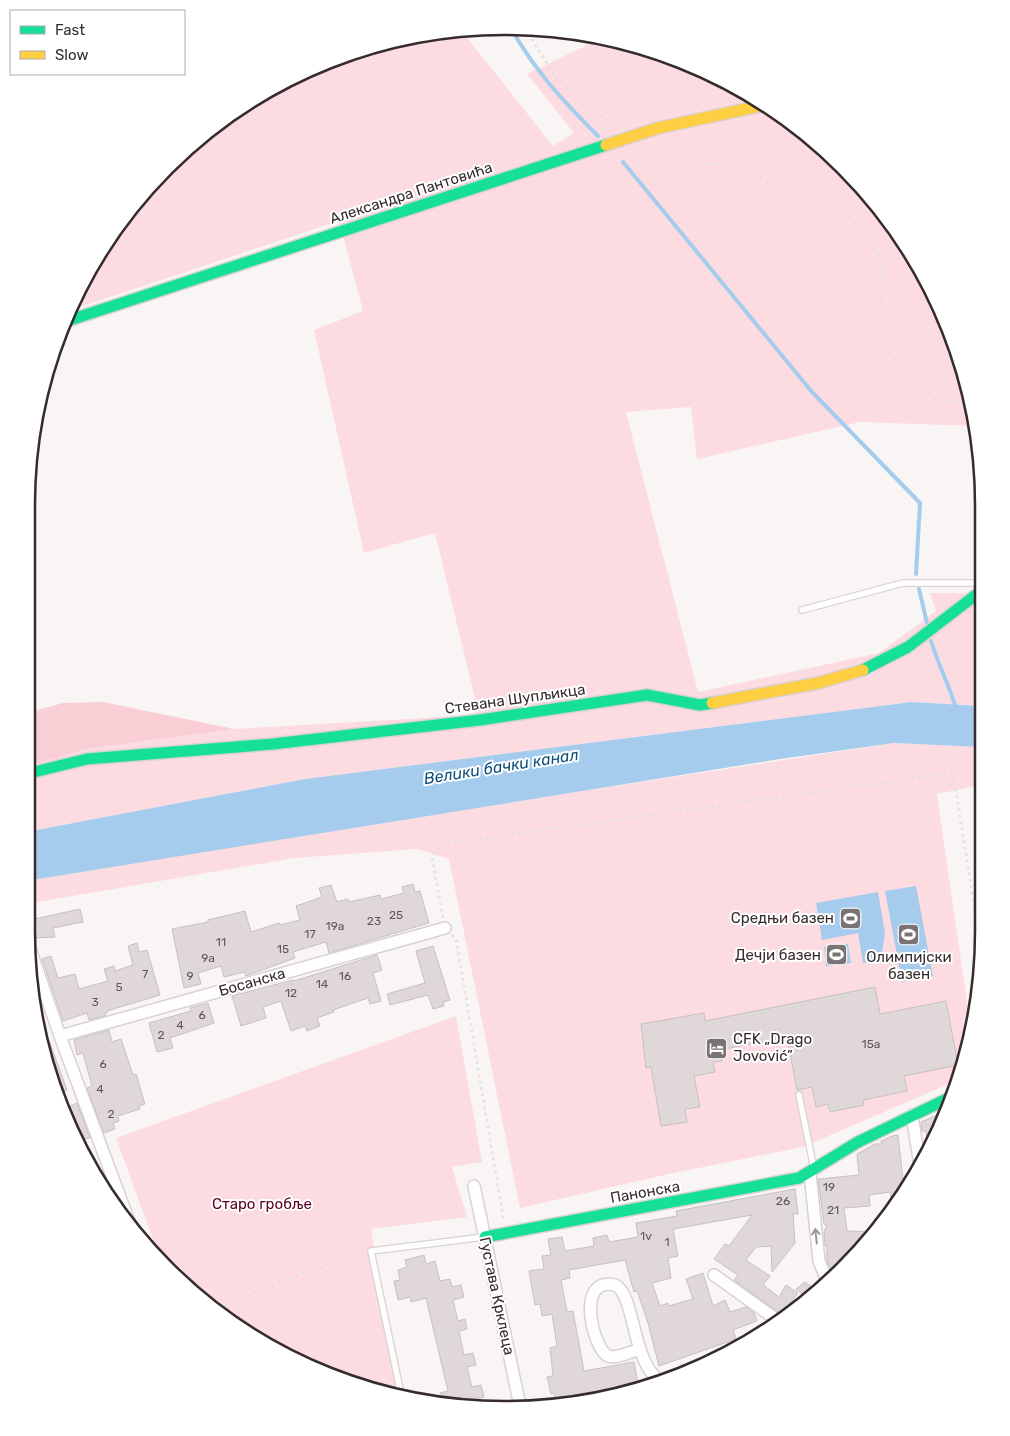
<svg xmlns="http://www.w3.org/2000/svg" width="1010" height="1436" viewBox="0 0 1010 1436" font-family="Rubik,sans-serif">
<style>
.green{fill:#fcdce1}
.forest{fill:#faced5}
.water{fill:#a6cced}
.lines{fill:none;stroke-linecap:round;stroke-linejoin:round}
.stream{stroke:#a6cced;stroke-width:4}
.building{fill:#e0d8d8;stroke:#c7c0c0}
.lane-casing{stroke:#d9d1d2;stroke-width:8}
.street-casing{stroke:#d9d1d2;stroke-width:14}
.fast-casing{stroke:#d9d1d2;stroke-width:14}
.slow-casing{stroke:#d9d1d2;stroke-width:14}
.path{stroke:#e1dfe0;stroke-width:2.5;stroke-dasharray:2.5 4;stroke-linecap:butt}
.lane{stroke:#fefefe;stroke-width:5.5}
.street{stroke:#fefefe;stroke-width:11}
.fast{stroke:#16e098;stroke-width:11}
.slow{stroke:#ffcf43;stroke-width:11}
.oneway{stroke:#9a9596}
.labels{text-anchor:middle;stroke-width:4;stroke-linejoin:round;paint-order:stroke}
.number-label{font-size:12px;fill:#605758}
.street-label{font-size:15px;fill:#362c2e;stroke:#fff}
.poi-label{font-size:15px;fill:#362c2e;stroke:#fff;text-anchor:end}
.park-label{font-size:15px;fill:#5a0021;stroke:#fff}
.water-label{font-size:16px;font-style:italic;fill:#0e507c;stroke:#fff}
.rim{fill:none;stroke:#362c2e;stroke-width:2.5}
</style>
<rect width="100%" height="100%" fill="#faf5f5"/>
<path class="green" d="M442,30H461L553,146L574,133L527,74L602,38L629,42L716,76L796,125L865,189L934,294L975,426L860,422L697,459L691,407L626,412L698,692L879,653L936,611L930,593H981V706L912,702L305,779L26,832V767L87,749L234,729L479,715L435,533L364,553L314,330L363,311L339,221L74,309L90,266L189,145L265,91L351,52Z
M894,743L981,747L982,785L937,794L971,1030L968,1055L958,1080L803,1147L669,1174L520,1208L449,859L417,849L294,858L38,902L26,909V881L368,824Z
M456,1016L482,1162L452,1167L467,1217L371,1229L398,1394L322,1373L190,1291L159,1256L116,1138Z"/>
<path class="forest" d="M103,702L234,729L87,749L26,767V713L63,703Z"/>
<path class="water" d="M912,702L981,706V747L894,743L780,759L26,881V832L305,779Z
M916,886L933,976L902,982L885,891Z
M878,892L885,933L881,960L863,963L858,933L822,940L816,903Z
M848,944L851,963L826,966L824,947Z"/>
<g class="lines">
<path class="stream" d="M511,28C534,70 564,102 598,136
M623,162L812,392L920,503L916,574
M919,589L927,623
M931,641C938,664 949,685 956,708"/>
</g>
<path class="building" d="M413,884L415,892L420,891L429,923L329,953L326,942L293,952L295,958L246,976L244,972L224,977L221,966L198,973L201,984L184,988L172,929L208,922V920L245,911L251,932L279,923L280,925L300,920L296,906L322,897L319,888L331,885L337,902L348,899L349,902L380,895L381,899L404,893L402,887Z
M80,909L83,922L53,928L55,937L34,938L30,920Z
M137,943L139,952L147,950L160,995L107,1011L105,1016L89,1020L87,1013L63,1021L42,959L51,956L58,978L75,974L79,989L108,981L104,969L114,966L115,971L133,965L128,946Z
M433,946L450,1000L443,1002L444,1006L433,1009L428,995L390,1005L387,994L425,983L416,951Z
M377,955L382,970L373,973L381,1001L370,1004L368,998L333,1010L334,1012L317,1018L320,1026L307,1031L305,1026L291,1031L281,1001L263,1007L266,1018L241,1026L232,996L293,980L294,981Z
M875,987L880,1014L946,1001L958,1065L904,1076L907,1091L863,1100L864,1105L830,1112L828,1104L816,1107L812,1087L797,1090L787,1037L724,1049L725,1053L721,1054L722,1061L713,1062L715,1072L694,1076L700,1107L685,1109L687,1122L661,1126L651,1067L646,1068L641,1024L704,1013L705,1021Z
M208,1003L214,1023L170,1038L173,1048L157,1052L149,1023L191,1011L190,1008Z
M43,1024L67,1090L60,1093L43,1055L39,1025Z
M109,1030L112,1042L121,1039L133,1075L136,1074L145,1104L139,1106L140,1109L118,1116L119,1121L113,1123L115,1129L104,1133L87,1088L92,1086L83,1053L77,1055L74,1040Z
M77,1103L90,1138L81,1140L66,1108Z
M946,1111L934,1142L929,1152L926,1131H922L921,1122Z
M898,1135L903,1179L907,1178L908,1185L893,1209L890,1192L869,1195L870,1206L844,1208L847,1231L876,1232L834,1277L827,1261V1246H825L824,1232L827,1225L824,1224L818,1179L859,1175L857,1154L875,1144H882L881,1141L892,1136Z
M795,1189L798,1214H793L795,1243L772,1272L771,1246L756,1247L746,1260L770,1276L763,1285L779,1297L786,1285L798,1293L782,1315L734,1280L738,1275L714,1259L725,1244L729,1246L752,1215L673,1229L678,1256L668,1258L671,1278L652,1283L660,1306L668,1303L669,1306L693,1299L686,1279L703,1273L713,1306L725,1300L730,1312L746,1307L754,1313L757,1321L733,1330L736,1339L659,1366L648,1323L637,1291L634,1292L625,1260L569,1270L570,1278L561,1280L567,1312L573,1311L584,1371L634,1362L638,1384L575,1403L574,1397L562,1400L561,1397L555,1398L554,1393L551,1394L547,1377L553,1376L550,1348L557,1346L552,1314L542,1316L540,1304L535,1305L529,1271L544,1269L542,1256L551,1255L548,1239L562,1237L565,1251L594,1246L593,1238L607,1235L609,1242L638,1237L636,1223L677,1216L676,1211Z
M424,1255L426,1264L435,1261L440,1281L450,1279L452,1287L461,1285L464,1297L453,1300L458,1321L465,1319L467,1329L459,1331L464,1355L473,1353L476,1365L467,1367L472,1387L481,1385L484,1397L474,1399L476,1406H443L440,1393L448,1391L426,1298L411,1302L410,1297L398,1300L394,1281L400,1280L398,1270L407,1267L405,1260Z
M805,1282L819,1292L809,1299L796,1289Z"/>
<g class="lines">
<defs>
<path id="lane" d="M802,610L903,583H980
M799,1095L814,1169
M401,1394L371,1251L484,1237"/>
<path id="street" d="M28,943L60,1036L130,1224
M60,1036L445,928
M912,1115L920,1166
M810,1173L819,1261L828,1283
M474,1186L520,1406
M714,1275L777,1320
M638,1350C630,1352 616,1359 608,1356C595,1352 573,1276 615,1285C635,1295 631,1355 657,1379"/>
<path id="fast" d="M70,320L606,145
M863,670L908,647L981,591
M26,774L87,759L273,744L480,720L647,695L700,705L712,703
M485,1237L799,1178L858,1142L951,1097"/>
<path id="slow" d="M606,145L658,128L765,105
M712,703L818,683L863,670"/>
</defs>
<use href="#lane" class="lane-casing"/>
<use href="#street" class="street-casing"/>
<use href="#fast" class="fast-casing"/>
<use href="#slow" class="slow-casing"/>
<path class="path" d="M525,28L555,77L607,121L619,127
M676,137L702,163L733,166L854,221L883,261V288L877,325L888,351L911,381L936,399L968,403
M443,918L432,857L441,844L953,773L983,959
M452,935L456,939L504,1222
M218,1309L285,1280L364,1253"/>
<use href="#lane" class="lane"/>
<use href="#street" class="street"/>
<use href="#fast" class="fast"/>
<use href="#slow" class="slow"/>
</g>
<defs><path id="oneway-shaft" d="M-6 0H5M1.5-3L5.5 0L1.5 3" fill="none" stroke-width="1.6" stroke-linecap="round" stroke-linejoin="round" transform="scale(1.25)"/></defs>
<use class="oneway" href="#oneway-shaft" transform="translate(816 1236) rotate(-96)"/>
<defs>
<symbol id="stadium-square" viewBox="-11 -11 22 22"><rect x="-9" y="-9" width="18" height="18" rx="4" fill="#7b7274" stroke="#fff"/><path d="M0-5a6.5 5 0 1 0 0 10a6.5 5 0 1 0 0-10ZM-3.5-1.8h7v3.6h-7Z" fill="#fff"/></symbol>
<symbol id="hotel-square" viewBox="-11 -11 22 22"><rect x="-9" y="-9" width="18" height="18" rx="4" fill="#7b7274" stroke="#fff"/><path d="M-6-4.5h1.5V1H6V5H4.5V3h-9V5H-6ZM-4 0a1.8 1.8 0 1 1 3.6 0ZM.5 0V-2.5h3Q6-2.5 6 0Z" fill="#fff"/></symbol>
</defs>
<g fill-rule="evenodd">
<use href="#stadium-square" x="838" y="906" width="25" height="25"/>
<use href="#stadium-square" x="896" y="922" width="25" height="25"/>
<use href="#stadium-square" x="824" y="942" width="25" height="25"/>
<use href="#hotel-square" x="704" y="1036" width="25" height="25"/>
</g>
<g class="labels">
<g class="number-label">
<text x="396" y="919">25</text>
<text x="374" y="925">23</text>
<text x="335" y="930">19a</text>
<text x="310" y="938">17</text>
<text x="221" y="946">11</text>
<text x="283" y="953">15</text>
<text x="208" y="962">9a</text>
<text x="145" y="978">7</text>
<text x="190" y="980">9</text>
<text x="345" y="980">16</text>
<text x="322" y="988">14</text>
<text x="119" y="991">5</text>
<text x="291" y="997">12</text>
<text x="95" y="1006">3</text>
<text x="202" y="1019">6</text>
<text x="180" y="1029">4</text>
<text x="161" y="1039">2</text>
<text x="871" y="1048">15a</text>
<text x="103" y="1068">6</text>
<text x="100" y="1093">4</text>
<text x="111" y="1118">2</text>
<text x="829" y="1191">19</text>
<text x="783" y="1205">26</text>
<text x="833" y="1214">21</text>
<text x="646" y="1240">1v</text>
<text x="667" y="1246">1</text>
</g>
<g class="street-label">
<text transform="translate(411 193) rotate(-18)" y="5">Александра Пантовића</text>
<text transform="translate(515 699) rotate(-8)" y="5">Стевана Шупљикца</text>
<text transform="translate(252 982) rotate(-16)" y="5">Босанска</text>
<text transform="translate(645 1192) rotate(-10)" y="5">Панонска</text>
<text transform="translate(497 1296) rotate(78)" y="5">Густава Крклеца</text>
</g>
<g class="poi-label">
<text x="834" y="923">Средњи базен</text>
<text x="821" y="960">Дечји базен</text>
<text x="909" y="962" text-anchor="middle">Олимпијски<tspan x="909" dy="17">базен</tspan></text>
<text x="733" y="1044" text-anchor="start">CFK „Drago<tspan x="733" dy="17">Jovović”</tspan></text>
</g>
<g class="park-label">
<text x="262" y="1209">Старо гробље</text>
</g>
<g class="water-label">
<text transform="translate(501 766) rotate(-9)" y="6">Велики бачки канал</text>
</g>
</g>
<path d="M0 0H1010V1436H0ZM505 35H505A470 470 0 0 1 975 505V931A470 470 0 0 1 505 1401H505A470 470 0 0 1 35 931V505A470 470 0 0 1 505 35Z" fill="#fff" fill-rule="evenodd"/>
<path class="rim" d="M505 35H505A470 470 0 0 1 975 505V931A470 470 0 0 1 505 1401H505A470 470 0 0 1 35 931V505A470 470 0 0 1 505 35Z"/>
<rect x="10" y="10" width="175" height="65" fill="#ffffff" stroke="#afabab"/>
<rect x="20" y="26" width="25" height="8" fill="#16e098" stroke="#afabab"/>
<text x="55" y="35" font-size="15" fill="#362c2e">Fast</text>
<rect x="20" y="51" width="25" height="8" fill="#ffcf43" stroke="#afabab"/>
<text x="55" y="60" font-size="15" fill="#362c2e">Slow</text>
</svg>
